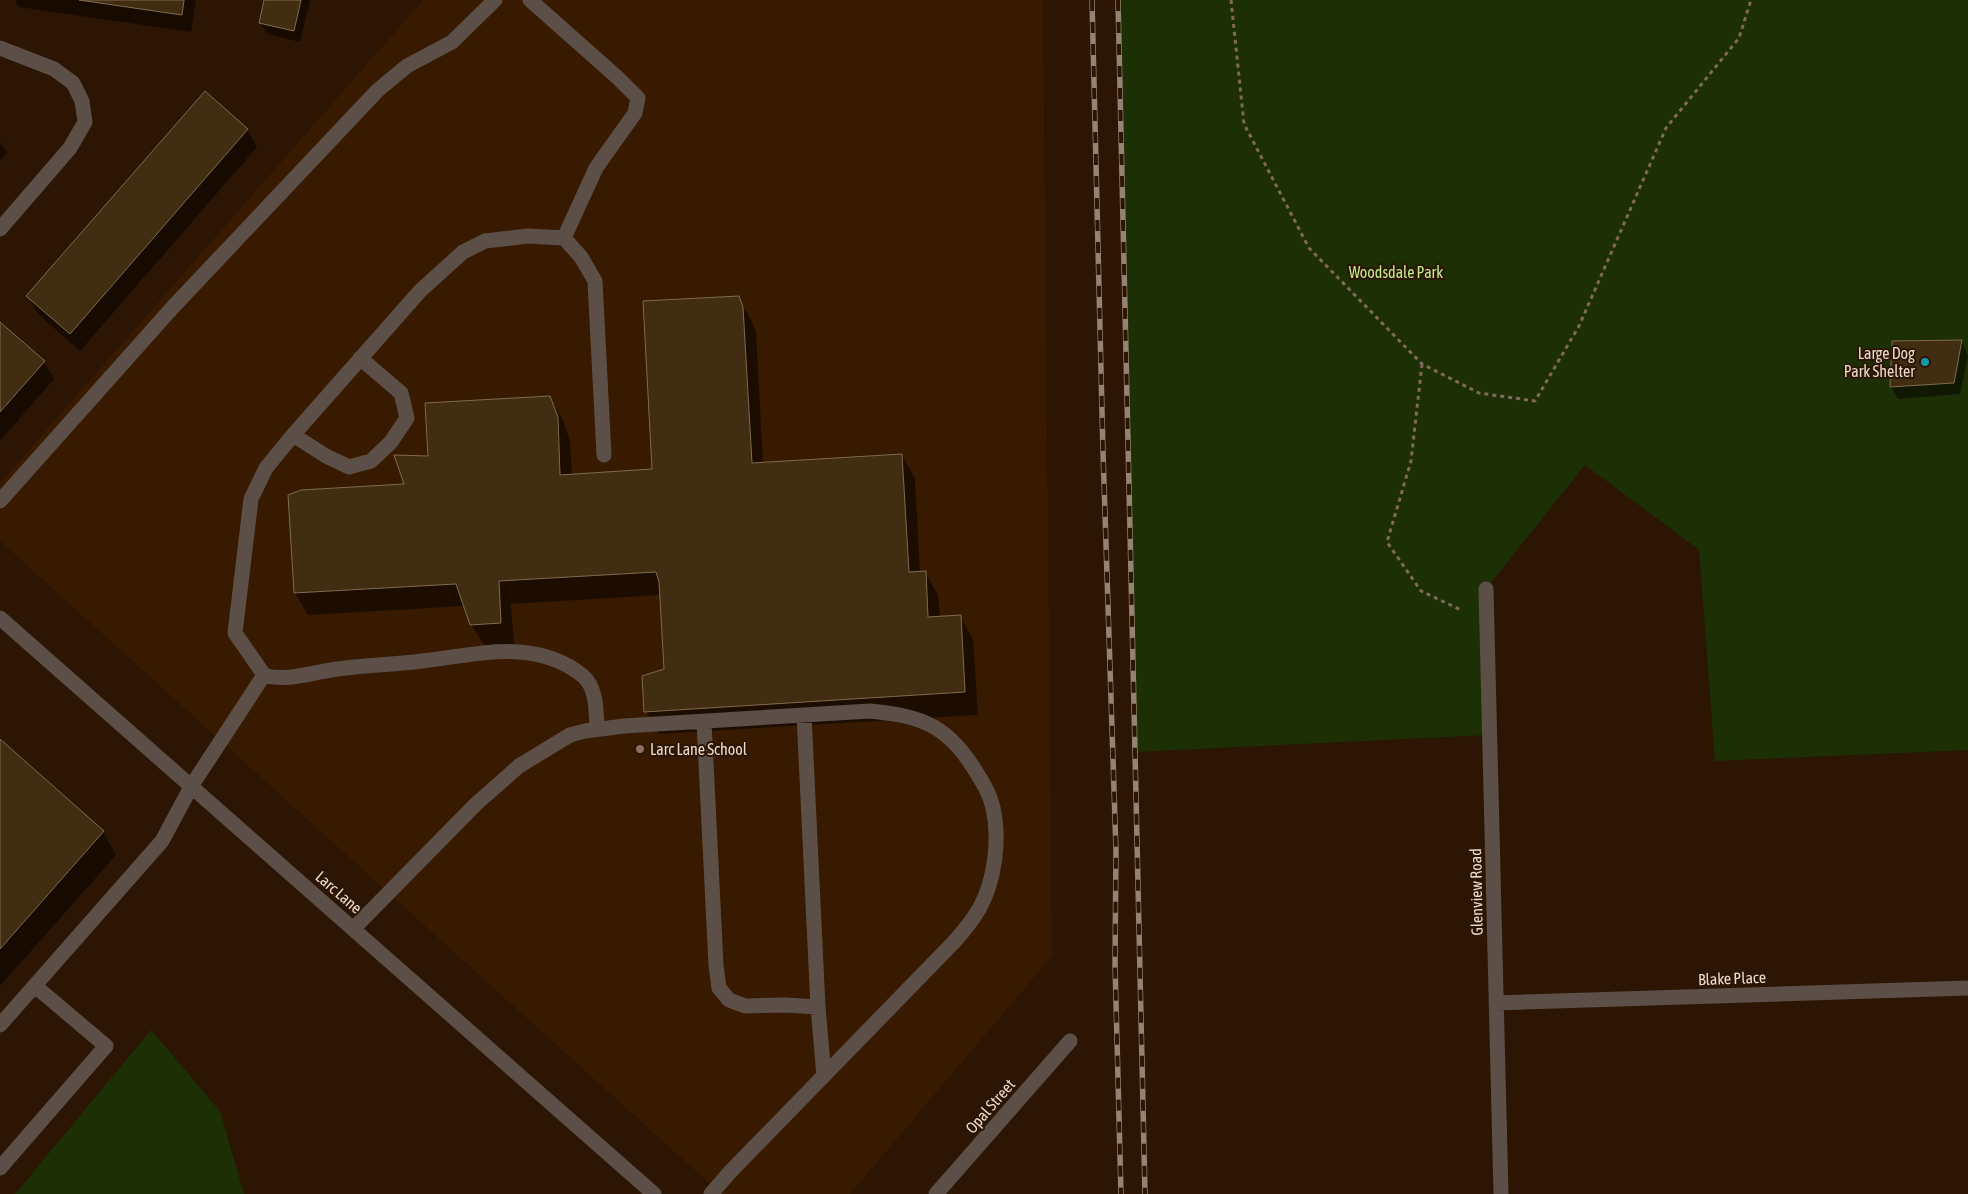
<svg xmlns="http://www.w3.org/2000/svg" width="1968" height="1194" viewBox="0 0 1968 1194" font-family="'Asap Condensed',sans-serif">
<style>
.built{fill:#381a01}
.green{fill:#1d2f04}
.shadow{fill:#0007}
.building{fill:#412e12;stroke:#7f6b4e}
.lines{fill:none;stroke-linecap:round;stroke-linejoin:round}
.path{stroke:#7e6a5a;stroke-width:3;stroke-dasharray:4 4;stroke-linecap:butt}
.minor{stroke:#5c4f47;stroke-width:15}
.rail-casing{stroke:#968273;stroke-width:5.5}
.rail{stroke:#2c1502;stroke-width:4;stroke-dasharray:11;stroke-linecap:butt}
.culture-dot{fill:#0f9aa8;stroke:#2c1502;stroke-width:2}
.education-dot{fill:#8d6e63;stroke:#2c1502;stroke-width:2}
.labels{text-anchor:middle;stroke-width:4;stroke-linejoin:round;paint-order:stroke}
.park-label{font-size:16px;fill:#beec8d;stroke:#2c1502}
.poi-label{font-size:16px;fill:#ebdace;stroke:#2c1502;text-anchor:end}
.street-label{font-size:16px;fill:#ebdace;stroke:#2c1502}
</style>
<rect width="100%" height="100%" fill="#2c1502"/>
<path class="built" d="M423,0H1043L1052,956L850,1194H721L0,541V483Z"/>
<path class="green" d="M1118,0H1968V750L1715,761L1699,550L1585,465L1486,589L1489,735L1135,752Z
M151,1030L220,1111L244,1194H15Z"/>
<path class="shadow" d="M15,0H196L191,32L19,7Z
M266,0H310L300,42L267,34L260,22Z
M247,129L257,147L80,351L38,314L28,296Z
M0,142L7,153L0,161Z
M738,297L751,320L756,331L763,464L902,455L915,478L920,572H925L938,595L940,618L960,616L973,639L978,715L659,734L646,711L666,669L661,595L511,604L514,645L485,647L471,624L465,606L308,615L295,593L405,485L429,457L549,397L563,420L570,441L572,475L653,470Z
M0,323L44,362L54,379L0,441Z
M1962,342L1968,356L1960,394L1898,399L1891,387L1893,343Z
M0,741L103,832L116,855L0,986Z"/>
<path class="building" d="M79,0H184L182,15Z
M264,0H301L294,31L259,23Z
M205,91L248,129L70,334L26,296Z
M739,296L743,307L752,463L902,454L909,572L926,571L928,617L961,615L965,692L644,712L642,676L664,669L659,582L656,572L499,581L501,623L470,625L456,584L294,593L288,495L301,490L404,484L394,455L428,456L425,403L550,396L558,417L560,475L652,469L643,301Z
M0,322L45,361L0,412Z
M1962,340L1954,383L1890,387L1892,341Z
M0,739L104,831L0,949Z"/>
<g class="lines">
<path class="path" d="M1231,0L1244,124L1309,248L1422,364L1479,393L1535,401L1579,326L1666,128L1739,38L1751,0
M1422,364L1411,461L1387,542L1421,591L1461,610"/>
<path class="minor" d="M530,0L618,78L638,98L635,113L596,168L564,238
M0,48L54,69L73,83L82,101L85,122L70,148L0,229
M293,435L326,456L349,467L371,461L391,442L407,418L401,393L360,358
M0,501L173,307L378,90L407,66L452,42L495,0
M1486,589L1501,1194
M0,618L654,1194
M264,675L235,633L251,499L266,468L293,435L420,291L463,252L485,241L528,236L564,238L581,257L595,281L604,455
M804,715L818,1007L824,1076
M704,722L716,965L719,988L729,1000L745,1006L785,1005L818,1007
M354,928L476,804L519,766L570,735L585,731L624,726L870,711C889,713 908,715 926,723C947,732 961,748 973,767C981,780 990,793 993,808C1000,839 995,881 979,909C972,921 963,932 954,942L730,1172L711,1194
M1496,1003L1968,988
M0,1025L162,841L192,785L264,675C284,682 311,673 331,670C361,665 392,665 422,661C475,655 536,637 583,676C597,688 596,711 597,729
M0,1168L106,1046L35,986
M936,1194L1070,1041"/>
<defs>
<path id="rail" d="M1092,0L1103,452L1116,851L1115,964L1121,1194
M1118,0L1145,1194"/>
</defs>
<use href="#rail" class="rail-casing"/>
<use href="#rail" class="rail"/>
</g>
<circle class="culture-dot" cx="1925" cy="362" r="5"/>
<circle class="education-dot" cx="640" cy="749" r="5"/>
<g class="labels">
<g class="park-label">
<text x="1396" y="278">Woodsdale Park</text>
</g>
<g class="poi-label">
<text x="1915" y="359">Large Dog<tspan x="1915" dy="18">Park Shelter</tspan></text>
<text x="650" y="755" text-anchor="start">Larc Lane School</text>
</g>
<g class="street-label">
<text transform="translate(339 892) rotate(41)" y="6">Larc Lane</text>
<text transform="translate(1476 892) rotate(-91)" y="6">Glenview Road</text>
<text transform="translate(1732 978) rotate(-2)" y="6">Blake Place</text>
<text transform="translate(990 1106) rotate(-49)" y="6">Opal Street</text>
</g>
</g>
</svg>
